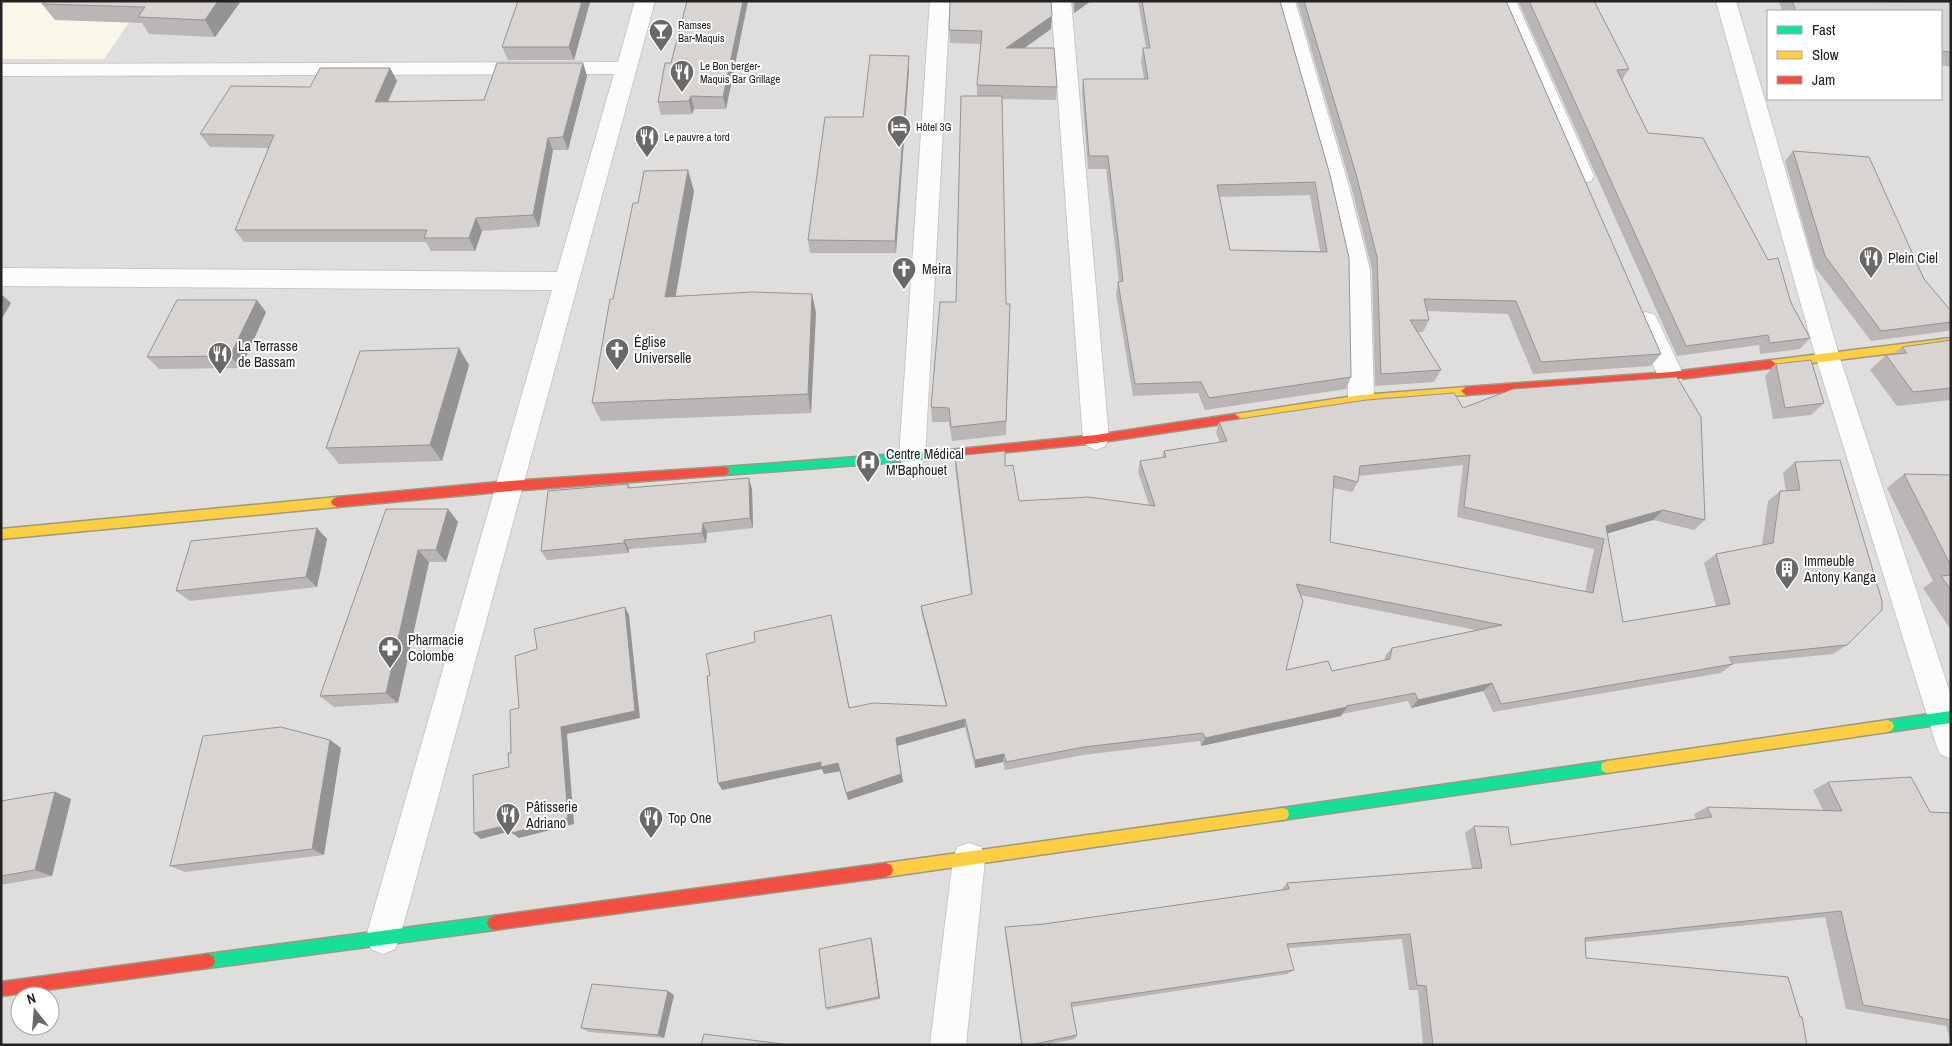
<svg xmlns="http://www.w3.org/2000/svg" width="1952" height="1046" viewBox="0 0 1952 1046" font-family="'Archivo Narrow',sans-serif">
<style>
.residential{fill:#dfdedc;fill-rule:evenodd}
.education{fill:#f8f7e8}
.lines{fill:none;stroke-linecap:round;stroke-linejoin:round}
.street-casing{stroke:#c9c8c7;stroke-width:2}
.fast-casing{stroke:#999a82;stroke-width:3}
.slow-casing{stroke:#999a82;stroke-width:3}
.jam-casing{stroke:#999a82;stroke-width:3}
.street{fill:#fdfcfc;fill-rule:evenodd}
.fast{fill:#16e098;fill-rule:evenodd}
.slow{fill:#ffcf43;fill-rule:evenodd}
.jam{fill:#f24e42;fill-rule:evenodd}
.wall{fill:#b9b6b5;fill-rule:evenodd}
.shaded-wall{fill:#969493}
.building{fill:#d7d4d2;stroke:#969493;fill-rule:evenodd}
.labels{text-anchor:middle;stroke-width:4;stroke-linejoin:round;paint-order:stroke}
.far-poi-label{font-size:11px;fill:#222;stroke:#fff;text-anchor:start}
.poi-label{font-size:14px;fill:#222;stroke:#fff;text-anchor:start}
</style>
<rect width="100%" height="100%" fill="#f0eeeb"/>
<path class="residential" d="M1,1H1951V1045H1ZM1768,11H1941V99H1768ZM20,996H50V1026H20Z"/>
<path class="education" d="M1,1H144L104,59H1Z"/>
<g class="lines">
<defs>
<path id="street" d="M635,1H655L400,937L395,949L383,954L371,949L366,937L552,290L1,286V268L557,272L614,74L1,76V64L618,62Z
M930,1H950L925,458L921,466L912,469L903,466L899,458Z
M1051,1H1071L1109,439L1105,446L1096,450L1087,446L1083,439Z
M1275,1H1295L1349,187L1370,270L1374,399L1370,406L1361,409L1352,406L1348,399L1346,270L1327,187Z
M1496,1H1516L1594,176L1591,181L1583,183L1575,181L1572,176Z
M1716,1H1736L1840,358L1951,696V759L1940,754L1936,744L1816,358Z
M1646,312L1655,315L1658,321L1684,376L1680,383L1671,386L1662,383L1658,376L1634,321L1637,315Z
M969,843L981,847L985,859L966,1045H930L953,859L957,847Z"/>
<path id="fast" d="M950,450L954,451L955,454L954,457L950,458L724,475L720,474L719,471L720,468L724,467Z
M1951,711V723L1888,732L1884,730L1882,726L1884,722L1888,720Z
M1607,761L1612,763L1613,767L1612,771L1607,773L1282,820L1277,819L1275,814L1277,809L1282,808Z
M494,916L499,918L501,923L499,928L494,930L208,968L203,966L201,961L203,956L208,954Z"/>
<path id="slow" d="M1951,338V346L1771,368L1766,364L1771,360Z
M1466,387L1471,391L1466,395L1361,403L1235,422L1230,418L1235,414L1361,395Z
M337,497L341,499L343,502L341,505L337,507L1,539V529Z
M1888,720L1892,722L1894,726L1892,730L1888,732L1607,773L1602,771L1601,767L1602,763L1607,761Z
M1282,808L1287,809L1289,814L1287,819L1282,820L886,877L881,875L879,870L881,865L886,863Z"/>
<path id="jam" d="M1771,360L1776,364L1771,368L1671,380L1466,395L1461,391L1466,387L1671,372Z
M1235,414L1240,418L1235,422L1096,443L950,458L946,457L945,454L946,451L950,450L1096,435Z
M724,467L728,468L729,471L728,474L724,475L510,491L337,507L333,505L331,502L333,499L337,497L510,481Z
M886,863L891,865L893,870L891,875L886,877L494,930L489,928L487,923L489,918L494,916Z
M208,954L213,956L215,961L213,966L208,968L1,996V982Z"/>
</defs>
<use href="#street" class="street-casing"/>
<use href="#fast" class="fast-casing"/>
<use href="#slow" class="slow-casing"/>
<use href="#jam" class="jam-casing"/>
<use href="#street" class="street"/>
<use href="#fast" class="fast"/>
<use href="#slow" class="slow"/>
<use href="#jam" class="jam"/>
</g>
<path class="wall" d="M45,1H241L215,37L149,34L142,23L55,20L42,4Z
M687,1H748L726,109H694L692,114L661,115L658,102L671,63Z
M1072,1H1091L1074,13Z
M1138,1H1280L1351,377L1346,389L1205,410L1198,393L1133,396L1116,294L1118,282H1119L1106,169H1088L1082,92L1083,79H1144L1141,62L1143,48H1146ZM1310,195L1320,251L1230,250L1220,197Z
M1297,1H1506L1661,354L1651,366L1533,374L1508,314L1427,311L1429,320L1423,332H1418L1441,370L1434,382L1375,386L1372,270L1351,186Z
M1520,1H1594L1629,69L1622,80L1648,133L1791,303L1810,338L1800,349L1760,354L1759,345L1677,356L1519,3Z
M1779,1L1951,2V67L1941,65V11H1782Z
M590,2L574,60H508L502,47Z
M1051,29L1024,48L1057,87L1056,100L1002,99L1006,304H1010L1006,435L952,441L949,422H932L931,407L956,302L977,96V85L981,44L950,43L949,30Z
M583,63L587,76L568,150H553L539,227L482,231L475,251H431L426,242H244L235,230L269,148L210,147L200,134L310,87L390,68L397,81L387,102L484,100Z
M909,69L896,253H810L808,240L863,117Z
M1793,151L1924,279L1951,311V329L1948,331L1871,341L1815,267L1785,161Z
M694,191L675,296L812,294L816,313L811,413L601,421L592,403L638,203Z
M266,312L241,368L159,369L147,357Z
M1951,340V400L1897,406L1870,370L1886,355L1893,354L1902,347Z
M1776,364L1824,403L1811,415L1773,419L1765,376Z
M469,365L442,461L339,464L326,448Z
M1463,408L1705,520L1694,530L1653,520L1607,533L1623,622L1716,606L1704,563L1716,554L1762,545L1768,501L1780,491H1786L1783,473L1795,462L1847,645L1833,654L1733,664L1721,673L1493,712L1483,691L1411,708L1408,701L1342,714L1341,716L1201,746L1200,741L1083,755L1005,770L1003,762L975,768L965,727L897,746L903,782L848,800L840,771L824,774L822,769L722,790L710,675L833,624L849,708L946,706L922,615L921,606L971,595L955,466V456L1005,466L1019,501L1149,505L1138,472L1140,461L1162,458L1164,451L1220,442L1216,433L1219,422ZM1463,465L1457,517L1594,549L1585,592L1330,542L1333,488L1352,492L1358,482L1359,476ZM1300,595L1476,630L1392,648L1385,656V660L1332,671L1286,670Z
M1904,474L1951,475V630L1923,588L1933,581L1887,488Z
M628,484L630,488L752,489L753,528L707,533L706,543L629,549V553L547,560L541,551Z
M386,509H448L458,522L446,562H429L398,703L334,707L320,696Z
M317,528L327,539L317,587L190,601L176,591Z
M330,740L341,748L324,855L185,872L170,866Z
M1828,782L1930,812L1951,813V1042L1946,1026L1846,1009L1825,917L1585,942L1586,958L1807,1045H1423L1418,990H1409L1402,939L1288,948L1294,970L1287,974L1072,1007L1077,1035L1075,1039L1045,1045H1021L1005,932V927L1044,924L1282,890V889L1287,883L1472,869L1465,833L1474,826L1511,845L1696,819L1694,814L1707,807L1823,810L1813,790Z
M55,792L71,799L52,876L1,885V801Z
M871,938L872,941L880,999L827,1010L826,1008Z
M674,995L664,1038L589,1032L581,1028Z"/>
<path class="shaded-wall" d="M218,1H241L215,37L205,20Z
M582,1H590V2L574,60L569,47Z
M743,1H748L726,109L723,97Z
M1075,1H1091L1074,13Z
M1052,16L1051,29L1006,61V48Z
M909,56V69L896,253L895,241Z
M583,63L587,76L568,150L563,137Z
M390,68L397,81L382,115L375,102Z
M691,96L694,109L692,114L689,101Z
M548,138L553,150L539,227L533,215Z
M688,170L694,191L672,317L665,297Z
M476,218L482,231L475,251L469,238Z
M1,294L11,303L1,320Z
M812,294L816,313L811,413L808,394Z
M257,300L266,312L241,368L230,356Z
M459,348L469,365L442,461L430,445Z
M749,478L752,489L753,528L750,518Z
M448,509L458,522L446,562L436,550Z
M1663,510L1653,520L1596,537L1606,526Z
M703,523L707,533L706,543L702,533Z
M317,528L327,539L317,587L306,577Z
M624,540L629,549V553L624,543Z
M418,550L429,562L398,703L386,693Z
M625,607L629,615L640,718L567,734L574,824L519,838L512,833L561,727Z
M831,615L833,624L851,716L849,708Z
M1492,683L1483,691L1411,708L1418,700Z
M1347,707L1341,716L1201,746L1205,738Z
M965,719V727L897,746L903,782L848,800L846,793L896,738Z
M330,740L341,748L324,855L312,849Z
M1004,754L1003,762L975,768V760Z
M821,762L838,763L841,771L824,774L822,769L722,790L718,783Z
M55,792L71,799L52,876L35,870Z
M512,824L519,829L481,839L474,833Z
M871,938L872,941L880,999L879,997Z
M668,991L674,995L664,1038L658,1035Z"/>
<path class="building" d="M45,1H218L205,20L138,17L145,7L42,4Z
M518,1H582L569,47H502Z
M687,1H743L723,97L691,96L689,101L658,102L665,63H671Z
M950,1H1051L1052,16L1006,48H1054L1057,87L977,85L982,31L949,30Z
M1142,1H1280L1330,175L1349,258L1351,377L1209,398L1201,382L1135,384L1118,282L1123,281L1108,156H1089L1083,79H1148L1143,48H1150ZM1315,182L1327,252L1230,250L1217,185Z
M1304,1H1506L1661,354L1541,362L1516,301L1424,299L1429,320H1410L1441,370L1381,374L1377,257L1356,174Z
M1529,1H1594L1629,69L1617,70L1648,133L1703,138L1768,260L1778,258L1791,303L1810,338L1770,343L1768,335L1686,346Z
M1792,1L1951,2V52L1941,51V11H1796Z
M870,55L909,56L895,241L808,240L825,117H863Z
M497,63H583L563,137L548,138L533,215L476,218L469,238H424L427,230H235L274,135L200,134L231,86L310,87L320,68H390L375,102L484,100Z
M961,96H1002L1006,304H1010L1006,421L951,427L949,408L931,407L940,302H956Z
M1793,151L1869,157L1924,279L1951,311V322L1881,331L1825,256Z
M688,170L665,297L752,292L812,294L808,394L592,403L610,299H613L633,203H638L644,171Z
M177,300H257L230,356L147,357Z
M1951,340V388L1913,392L1886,355L1907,353L1902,347Z
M459,348L430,445L326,448L360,351Z
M1811,360L1824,403L1785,408L1776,364Z
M1677,377L1701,417L1705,520L1663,510L1606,526L1623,622L1730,604L1716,554L1773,543L1780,491L1800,490L1795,462L1840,460L1882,601V610L1847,645L1729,657L1733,664L1501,704L1492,683L1418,700L1415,693L1346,706L1347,707L1205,738L1203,733L1084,747L1006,762L1004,754L975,760L965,719L896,738L901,774L846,793L838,763L821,767V762L718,783L707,676L710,675L706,654L755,642L754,632L831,615L849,708L873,703L947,706L921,606L972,594L955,456L1005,451V466L1013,465L1019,501L1088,497L1155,506L1140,461L1166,457L1164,451L1227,441L1219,422L1367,400L1454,393L1463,408L1513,389ZM1470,455L1464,507L1604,539L1593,593L1330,542L1334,476L1358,482L1360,466ZM1296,584L1502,625L1392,648L1390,659L1332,671L1328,661L1286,670L1303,601Z
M1904,474L1951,475V566Z
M749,478L750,518L703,523L702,533L624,540V543L541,551L548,491L628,484V488Z
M386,509H448L436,550H418L386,693L320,696Z
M317,528L306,577L176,591L191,541Z
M1951,575V590L1941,576Z
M625,607L635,711L561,727L568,818L512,833V824L474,833L473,775L509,767L508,753H511L510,710L519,708L515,656L537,649L534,629Z
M281,727L330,740L312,849L170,866L203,736Z
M1911,777L1930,812L1951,813V1020L1863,1005L1841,911L1585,938L1586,958L1788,977L1800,1017H1802L1807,1045H1433L1426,986L1417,985L1410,934L1287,944L1294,970L1071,1003L1077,1035L1030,1045H1022L1005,927L1044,924L1289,889L1287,883L1482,868L1474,826L1508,827L1511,845L1712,817L1707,807L1842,811L1828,782Z
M55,792L35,870L1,876V801Z
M871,938L879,997L826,1008L819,949Z
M592,984L668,991L658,1035L581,1028Z
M704,1034L790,1045H701Z"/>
<defs>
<symbol id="bar-pin" viewBox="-11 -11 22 30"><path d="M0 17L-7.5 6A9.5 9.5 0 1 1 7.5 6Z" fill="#6a6968" stroke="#fff"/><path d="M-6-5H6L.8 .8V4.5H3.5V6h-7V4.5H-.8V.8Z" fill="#fff"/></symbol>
<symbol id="restaurant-pin" viewBox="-11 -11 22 30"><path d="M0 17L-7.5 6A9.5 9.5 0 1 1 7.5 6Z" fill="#6a6968" stroke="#fff"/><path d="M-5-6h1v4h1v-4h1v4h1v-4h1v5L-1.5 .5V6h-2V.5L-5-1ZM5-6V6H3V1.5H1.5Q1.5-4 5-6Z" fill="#fff"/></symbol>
<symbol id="hotel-pin" viewBox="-11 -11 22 30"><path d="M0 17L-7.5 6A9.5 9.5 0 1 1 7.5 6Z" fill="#6a6968" stroke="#fff"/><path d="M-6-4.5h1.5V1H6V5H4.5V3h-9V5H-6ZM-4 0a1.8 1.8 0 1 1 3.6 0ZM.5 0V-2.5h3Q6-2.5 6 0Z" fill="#fff"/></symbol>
<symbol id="church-pin" viewBox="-11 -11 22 30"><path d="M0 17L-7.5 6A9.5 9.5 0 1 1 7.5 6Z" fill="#6a6968" stroke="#fff"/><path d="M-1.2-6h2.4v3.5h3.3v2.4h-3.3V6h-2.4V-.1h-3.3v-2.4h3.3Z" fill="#fff"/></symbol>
<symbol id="hospital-pin" viewBox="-11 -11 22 30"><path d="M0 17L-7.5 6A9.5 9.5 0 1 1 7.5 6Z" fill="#6a6968" stroke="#fff"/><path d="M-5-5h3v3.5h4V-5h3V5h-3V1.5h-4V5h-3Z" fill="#fff"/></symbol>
<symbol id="building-pin" viewBox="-11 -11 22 30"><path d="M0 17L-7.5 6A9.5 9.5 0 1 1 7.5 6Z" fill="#6a6968" stroke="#fff"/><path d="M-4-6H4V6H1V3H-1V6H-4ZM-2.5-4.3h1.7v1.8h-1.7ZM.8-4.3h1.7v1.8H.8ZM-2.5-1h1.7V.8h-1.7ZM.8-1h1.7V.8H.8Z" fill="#fff"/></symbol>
<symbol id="pharmacy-pin" viewBox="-11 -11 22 30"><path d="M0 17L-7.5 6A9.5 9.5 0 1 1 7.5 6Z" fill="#6a6968" stroke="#fff"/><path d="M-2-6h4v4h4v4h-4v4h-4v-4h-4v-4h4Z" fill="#fff"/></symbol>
</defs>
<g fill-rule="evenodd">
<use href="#bar-pin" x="647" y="17" width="28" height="38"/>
<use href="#restaurant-pin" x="668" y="58" width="28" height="38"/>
<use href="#hotel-pin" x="885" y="113" width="28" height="38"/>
<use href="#restaurant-pin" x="633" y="123" width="28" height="38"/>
<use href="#restaurant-pin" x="1857" y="244" width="28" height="38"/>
<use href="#church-pin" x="890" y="255" width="28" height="38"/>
<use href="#church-pin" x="603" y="336" width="28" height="38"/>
<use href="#restaurant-pin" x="206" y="340" width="28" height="38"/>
<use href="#hospital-pin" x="854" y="448" width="28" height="38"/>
<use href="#building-pin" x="1773" y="555" width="28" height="38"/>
<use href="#pharmacy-pin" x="376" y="634" width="28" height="38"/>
<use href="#restaurant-pin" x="494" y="801" width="28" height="38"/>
<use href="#restaurant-pin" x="637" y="804" width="28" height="38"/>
</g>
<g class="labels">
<g class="far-poi-label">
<text x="678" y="29">Ramses<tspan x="678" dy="13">Bar-Maquis</tspan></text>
<text x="700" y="70">Le Bon berger-<tspan x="700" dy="13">Maquis Bar Grillage</tspan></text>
<text x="916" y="131">Hôtel 3G</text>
<text x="664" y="141">Le pauvre a tord</text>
</g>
<g class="poi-label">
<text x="1888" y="263">Plein Ciel</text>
<text x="922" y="274">Meira</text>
<text x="634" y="347">Église<tspan x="634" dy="16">Universelle</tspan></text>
<text x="238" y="351">La Terrasse<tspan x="238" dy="16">de Bassam</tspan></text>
<text x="886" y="459">Centre Médical<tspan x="886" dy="16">M'Baphouet</tspan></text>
<text x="1804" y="566">Immeuble<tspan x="1804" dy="16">Antony Kanga</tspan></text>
<text x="408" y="645">Pharmacie<tspan x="408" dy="16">Colombe</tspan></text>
<text x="526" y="812">Pâtisserie<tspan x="526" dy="16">Adriano</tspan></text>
<text x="668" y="823">Top One</text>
</g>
</g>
<rect width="1952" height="1046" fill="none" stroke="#222222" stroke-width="5"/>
<rect x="1767" y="10" width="175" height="90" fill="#ffffff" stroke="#a7a7a7"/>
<rect x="1777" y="26" width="25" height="8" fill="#16e098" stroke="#a7a7a7"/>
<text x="1812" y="35" font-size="15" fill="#222222">Fast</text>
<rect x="1777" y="51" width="25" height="8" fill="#ffcf43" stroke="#a7a7a7"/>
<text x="1812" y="60" font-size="15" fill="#222222">Slow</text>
<rect x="1777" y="76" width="25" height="8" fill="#f24e42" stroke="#a7a7a7"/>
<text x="1812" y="85" font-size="15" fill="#222222">Jam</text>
<g transform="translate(35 1011) rotate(343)"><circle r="24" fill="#ffffff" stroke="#a7a7a7"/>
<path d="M0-4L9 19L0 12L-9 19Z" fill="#6a6968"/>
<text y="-8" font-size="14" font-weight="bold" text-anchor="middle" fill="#222222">N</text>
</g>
</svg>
